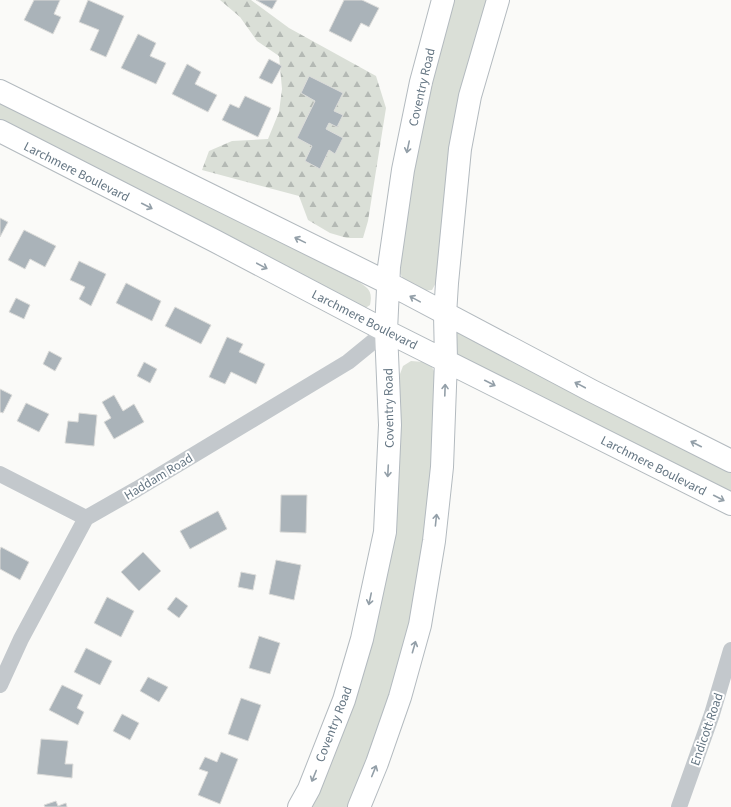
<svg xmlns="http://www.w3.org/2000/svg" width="731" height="807" viewBox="0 0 731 807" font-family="'Source Sans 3',sans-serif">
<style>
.grass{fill:#dadfd7}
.forest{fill:url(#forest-firs)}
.building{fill:#aab3b9;stroke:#dcdcda}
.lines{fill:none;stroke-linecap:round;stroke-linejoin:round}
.secondary-casing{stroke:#b3babf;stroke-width:24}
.street{stroke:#c3c8cc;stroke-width:16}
.secondary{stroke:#fff;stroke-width:22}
.oneway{stroke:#939fa8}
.labels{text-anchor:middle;stroke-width:4;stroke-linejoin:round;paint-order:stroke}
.street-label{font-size:13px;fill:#657683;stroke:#fff}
</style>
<defs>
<pattern id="forest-firs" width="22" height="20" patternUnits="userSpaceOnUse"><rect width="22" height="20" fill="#dadfd7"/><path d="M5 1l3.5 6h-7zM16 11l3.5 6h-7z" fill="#b4b9b4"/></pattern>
</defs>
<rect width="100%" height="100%" fill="#fafaf8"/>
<path class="grass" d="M454,0H490L438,279L432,290L421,291L406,285L399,271L410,184L424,103L447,21Z
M0,100L356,280C368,288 373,290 370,305L364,309L0,125Z
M445,315L731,461V504L446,360Z
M411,361L424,362L431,365L436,375L430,493L407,644L383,723L349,807H308L326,768L400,428V374L403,366Z"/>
<path class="forest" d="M220,0H251L289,28L376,76L386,108L368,221L363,238H347L330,233L308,220L299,196L202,170L209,151L232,141L268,139L279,112L282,89L279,56L257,41L240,17Z"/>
<path class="building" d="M34,0H60L54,14L61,17L53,34L24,20Z
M88,0L124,16L106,57L90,50L99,30L79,22Z
M256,0H277L272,9Z
M344,0H362L379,8L369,27L361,23L351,42L329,31Z
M138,34L156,43L150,56L166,63L156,84L121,68Z
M269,59L282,66L272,84L259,78Z
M187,64L201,72L195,84L217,95L208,112L172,94Z
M309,76L343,93L334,111L343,115L337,127L329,123L326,129L343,138L335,154L329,150L320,169L305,161L312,146L297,138L315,101L301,93Z
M245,96L271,108L258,137L222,120L230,104L239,108Z
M0,218L8,222L0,237Z
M24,230L56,246L45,267L30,259L25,269L8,260Z
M79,261L106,274L91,306L79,299L85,287L70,280Z
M126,283L161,301L152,321L116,303Z
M16,298L30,305L24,319L9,312Z
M175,307L211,325L201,344L165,326Z
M227,337L243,344L239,352L265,364L256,384L231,372L225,384L209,377Z
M49,351L62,358L55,371L43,364Z
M144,362L157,369L150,383L137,376Z
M0,389L12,395L3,413L0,412Z
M114,395L123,411L134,404L144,422L114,439L104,422L111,418L102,402Z
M26,403L49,414L39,432L17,421Z
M79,413L97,415L94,446L65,443L68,421L78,422Z
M281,495H307L306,533L280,532Z
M218,511L227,529L190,549L180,531Z
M1,547L29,562L20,580L0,569V550Z
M143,552L161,571L139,591L121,572Z
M276,560L301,565L294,600L269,594Z
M241,572L256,575L253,590L238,587Z
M107,597L134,611L121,637L94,623Z
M176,597L188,606L179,618L167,609Z
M259,636L280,643L270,674L249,668Z
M86,648L112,661L100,685L74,672Z
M148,677L168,687L159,702L140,691Z
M62,685L83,695L77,708L84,712L78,725L49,710Z
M241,698L261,705L248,741L228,734Z
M122,714L139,723L130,740L113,731Z
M41,739L68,741L65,764H73L72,778L37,774Z
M221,752L238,759L220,804L198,795L208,772L199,769L205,757L217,762Z
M56,801L58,806L66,803L67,807H45L44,805Z"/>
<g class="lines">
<defs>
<path id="secondary" d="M0,91L388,283L592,391L731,461
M0,131L215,241L386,331L731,504
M299,807L309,789L344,700L362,639L385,532L390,425L386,331L389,267L403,170L421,82L443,0
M359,807L377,763L400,697L420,625L434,541L442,467L446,360L445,315L447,283L460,149L470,96L498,0"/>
</defs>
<use href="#secondary" class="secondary-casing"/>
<path class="street" d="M0,474L86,518
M0,685L21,639L86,518L137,489L348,362L386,331
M679,807L712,714L731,650"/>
<use href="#secondary" class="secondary"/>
</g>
<defs><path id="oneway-shaft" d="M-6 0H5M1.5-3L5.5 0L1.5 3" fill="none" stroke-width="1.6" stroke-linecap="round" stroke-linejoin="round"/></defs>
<g class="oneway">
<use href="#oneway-shaft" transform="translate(408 147) rotate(102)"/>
<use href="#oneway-shaft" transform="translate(147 206) rotate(27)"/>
<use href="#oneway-shaft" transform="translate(300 240) rotate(-154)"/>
<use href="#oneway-shaft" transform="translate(262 266) rotate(28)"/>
<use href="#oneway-shaft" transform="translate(415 299) rotate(-151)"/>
<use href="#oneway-shaft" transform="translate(490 383) rotate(27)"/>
<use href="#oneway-shaft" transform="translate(580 385) rotate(-152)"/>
<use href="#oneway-shaft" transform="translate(445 390) rotate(-88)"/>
<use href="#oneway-shaft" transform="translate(696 444) rotate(-153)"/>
<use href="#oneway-shaft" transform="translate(388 471) rotate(93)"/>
<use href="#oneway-shaft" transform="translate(719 498) rotate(27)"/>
<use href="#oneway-shaft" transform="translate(436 520) rotate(-84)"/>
<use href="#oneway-shaft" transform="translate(370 599) rotate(102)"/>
<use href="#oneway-shaft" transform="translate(414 647) rotate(-74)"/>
<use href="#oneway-shaft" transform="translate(374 771) rotate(-68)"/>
<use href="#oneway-shaft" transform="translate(314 776) rotate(112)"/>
</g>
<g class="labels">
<g class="street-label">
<text transform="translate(421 87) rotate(-77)" y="5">Coventry Road</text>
<text transform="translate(77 171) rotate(27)" y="5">Larchmere Boulevard</text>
<text transform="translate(365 319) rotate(27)" y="5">Larchmere Boulevard</text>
<text transform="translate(388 408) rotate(-91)" y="5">Coventry Road</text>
<text transform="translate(654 465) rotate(27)" y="5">Larchmere Boulevard</text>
<text transform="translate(158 476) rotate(-31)" y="5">Haddam Road</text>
<text transform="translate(333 724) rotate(-69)" y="5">Coventry Road</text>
<text transform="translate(706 729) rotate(-71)" y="5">Endicott Road</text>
</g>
</g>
</svg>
